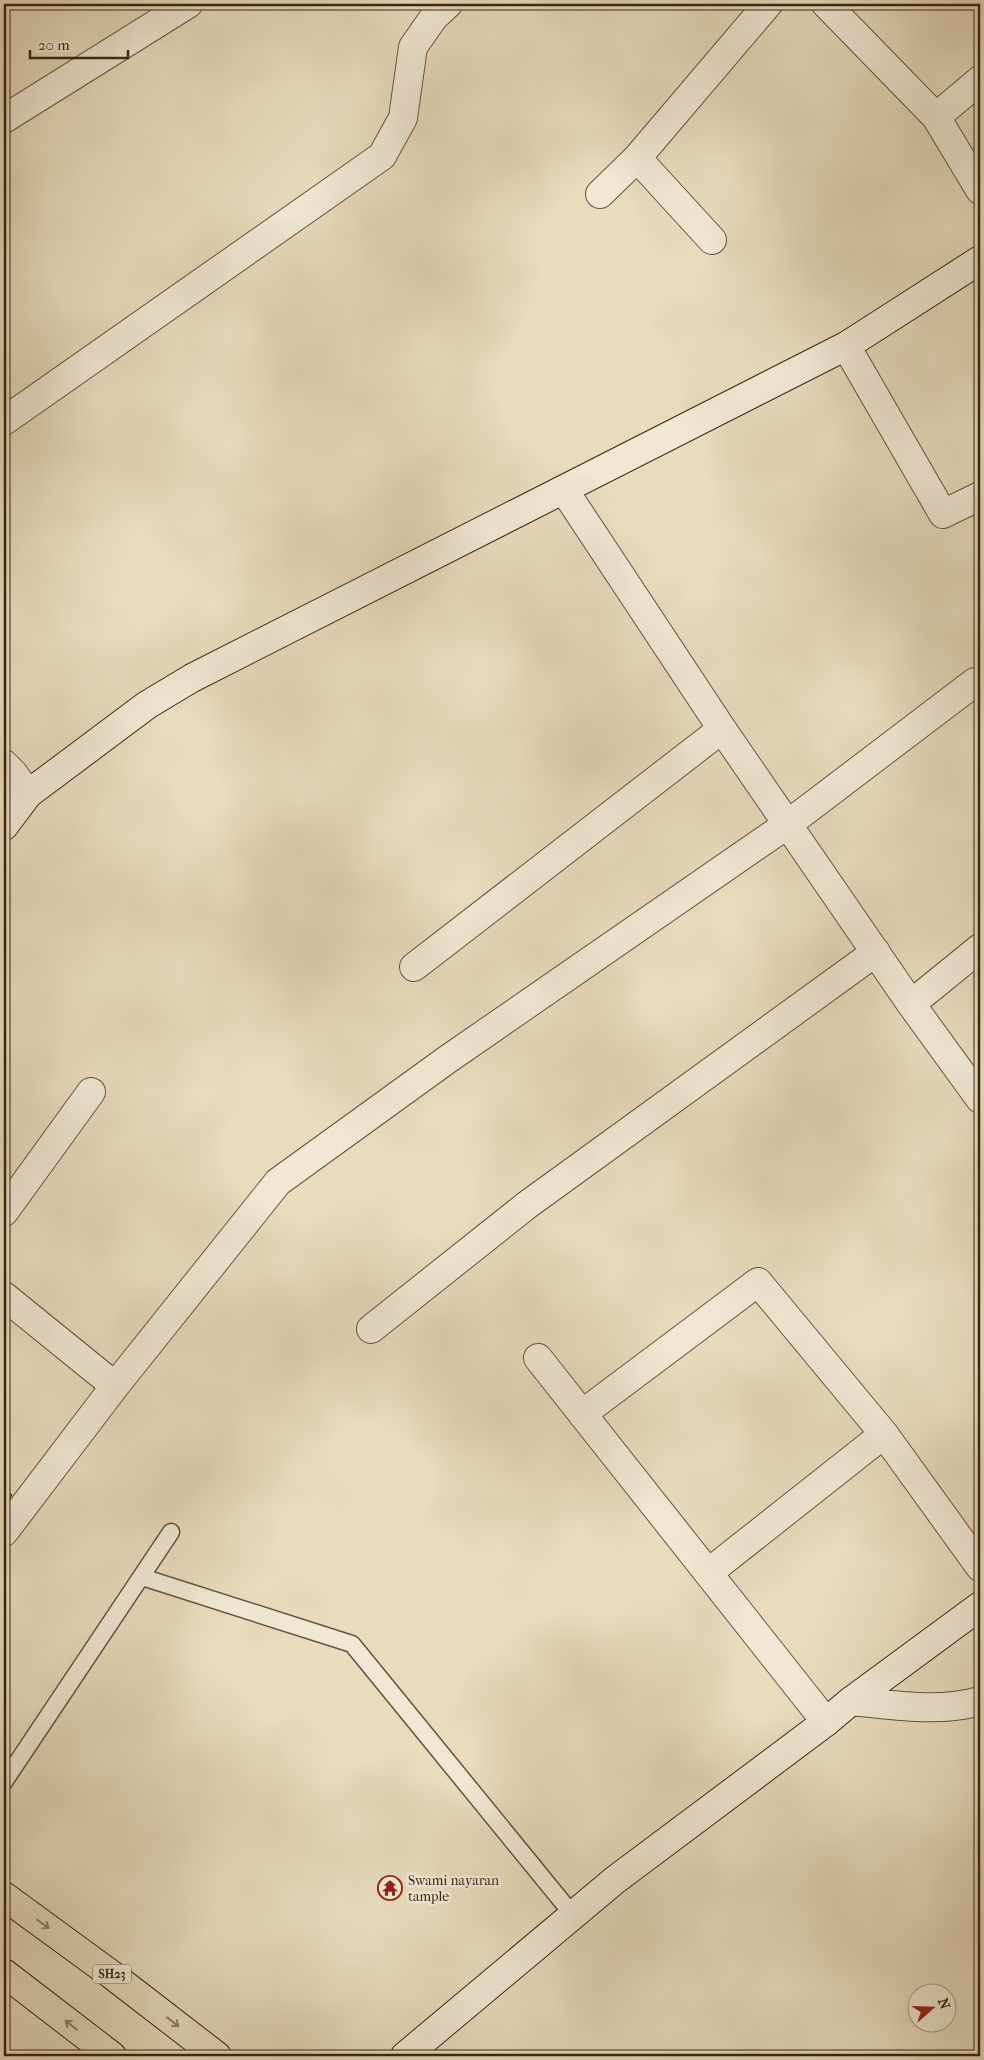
<svg xmlns="http://www.w3.org/2000/svg" width="984" height="2060" viewBox="0 0 984 2060" font-family="'IM FELL French Canon',serif">
<style>
.building{fill:url(#building-hatch);stroke:#382512}
.lines{fill:none;stroke-linecap:round;stroke-linejoin:round}
.lane-casing{stroke:#64523d;stroke-width:19}
.street-casing{stroke:#64523d;stroke-width:30}
.secondary-casing{stroke:#382512;stroke-width:30}
.primary-casing{stroke:#382512;stroke-width:30}
.lane{stroke:#f0e8d5;stroke-width:16}
.street{stroke:#f0e8d5;stroke-width:28}
.secondary{stroke:#f0e8d5;stroke-width:28}
.primary{stroke:#e8dbbe;stroke-width:28}
.oneway{stroke:#908068}
.labels{text-anchor:middle;stroke-width:5;stroke-linejoin:round;paint-order:stroke}
.shield{fill:#f0e8d5;stroke:#6f604c;stroke-width:1}
.shield-label{font-size:12px;font-weight:bold;fill:#382512}
.poi-label{font-size:14px;fill:#382512;stroke:#f0e8d5;text-anchor:start}
</style>
<defs>
<pattern id="building-hatch" width="6" height="6" patternUnits="userSpaceOnUse" patternTransform="scale(1.25)"><rect width="6" height="6" fill="#94846b"/><path d="M-1 1l2-2M0 6l6-6M5 7l2-2" fill="none" stroke="#7a6c57"/></pattern>
</defs>
<rect width="100%" height="100%" fill="#e8dbbe"/>
<filter id="stains"><feTurbulence type="fractalNoise" baseFrequency=".004" numOctaves="4"/><feColorMatrix values="0 0 0 0 .2 0 0 0 0 .09 0 0 0 0 .02 0 0 0 .5 -.17"/></filter>
<radialGradient id="worn" r=".72"><stop offset=".6" stop-color="#630" stop-opacity="0"/><stop offset="1" stop-color="#630" stop-opacity=".3"/></radialGradient>
<path class="building" d="M4,1489L12,1495L4,1506Z"/>
<g class="lines">
<defs>
<path id="lane" d="M142,1577L352,1644L573,1915
M4,1782L171,1532"/>
<path id="street" d="M826,4L936,117L980,190
M936,117L980,80
M4,119L188,4
M600,194L637,158
M712,240L637,158L768,4
M846,346L943,514L980,496
M4,421L382,156L403,118L413,47L434,17L448,4
M564,490L722,729L911,1004
M4,764L13,773L28,794
M980,948L911,1004L980,1099
M414,967L722,729
M4,1212L91,1092
M4,1296L115,1386
M371,1329L527,1205L876,952
M538,1358L826,1722
M582,1414L758,1282L884,1434L980,1567
M4,1532L115,1386L278,1182L448,1059L788,824L975,682
M708,1573L884,1434
M851,1701C895,1705 938,1713 980,1701"/>
<path id="secondary" d="M4,826L28,794L147,705L192,678L846,346L980,260
M405,2056L615,1880L826,1722L851,1701L980,1606"/>
<path id="primary" d="M4,1896L112,1975L217,2056
M4,1973L112,2056"/>
</defs>
<use href="#lane" class="lane-casing"/>
<use href="#street" class="street-casing"/>
<use href="#secondary" class="secondary-casing"/>
<use href="#primary" class="primary-casing"/>
<use href="#lane" class="lane"/>
<use href="#street" class="street"/>
<use href="#secondary" class="secondary"/>
<use href="#primary" class="primary"/>
</g>
<defs><path id="oneway-shaft" d="M-6 0H5M1.5-3L5.5 0L1.5 3" fill="none" stroke-width="1.6" stroke-linecap="round" stroke-linejoin="round" transform="scale(1.25)"/></defs>
<g class="oneway">
<use href="#oneway-shaft" transform="translate(43 1924) rotate(36)"/>
<use href="#oneway-shaft" transform="translate(173 2022) rotate(38)"/>
<use href="#oneway-shaft" transform="translate(71 2025) rotate(-142)"/>
</g>
<defs>
<symbol id="temple-ring" viewBox="-11 -11 22 22"><circle r="9.5" fill="#f0e8d5" stroke="#8f2418" stroke-width="1.5"/><path d="M0-6L5-2H3V0L6.5 2.5H4V6H1.5V3h-3V6H-4V2.5H-6.5L-3 0V-2H-5Z" fill="#8f2418"/></symbol>
</defs>
<g fill-rule="evenodd">
<use href="#temple-ring" x="376" y="1874" width="28" height="28"/>
</g>
<g class="labels">
<rect class="shield" x="93" y="1964.5" width="38" height="19" rx="4"/>
<g class="shield-label">
<text x="112" y="1978">SH23</text>
</g>
<g class="poi-label">
<text x="408" y="1885">Swami nayaran<tspan x="408" dy="16">tample</tspan></text>
</g>
</g>
<rect width="984" height="2060" fill="none" stroke="#e8dbbe" stroke-width="20"/>
<rect x="5" y="5" width="974" height="2050" fill="none" stroke="#382512" stroke-width="2.5"/>
<rect x="10" y="10" width="964" height="2040" fill="none" stroke="#382512"/>
<g transform="translate(932 2008) rotate(70)"><circle r="24" fill="#f0e8d5" stroke="#a69a87"/>
<path d="M0-4L9 19L0 12L-9 19Z" fill="#8f2418"/>
<text y="-8" font-size="14" font-weight="bold" text-anchor="middle" fill="#382512">N</text>
</g>
<path d="M30 50v8h98v-8" fill="none" stroke="#382512" stroke-width="2.5"/>
<text x="38" y="50" font-size="15" fill="#382512" stroke="#f0e8d5" stroke-width="4" paint-order="stroke">20 m</text>
<rect width="100%" height="100%" filter="url(#stains)"/>
<rect width="100%" height="100%" fill="url(#worn)"/>
</svg>
